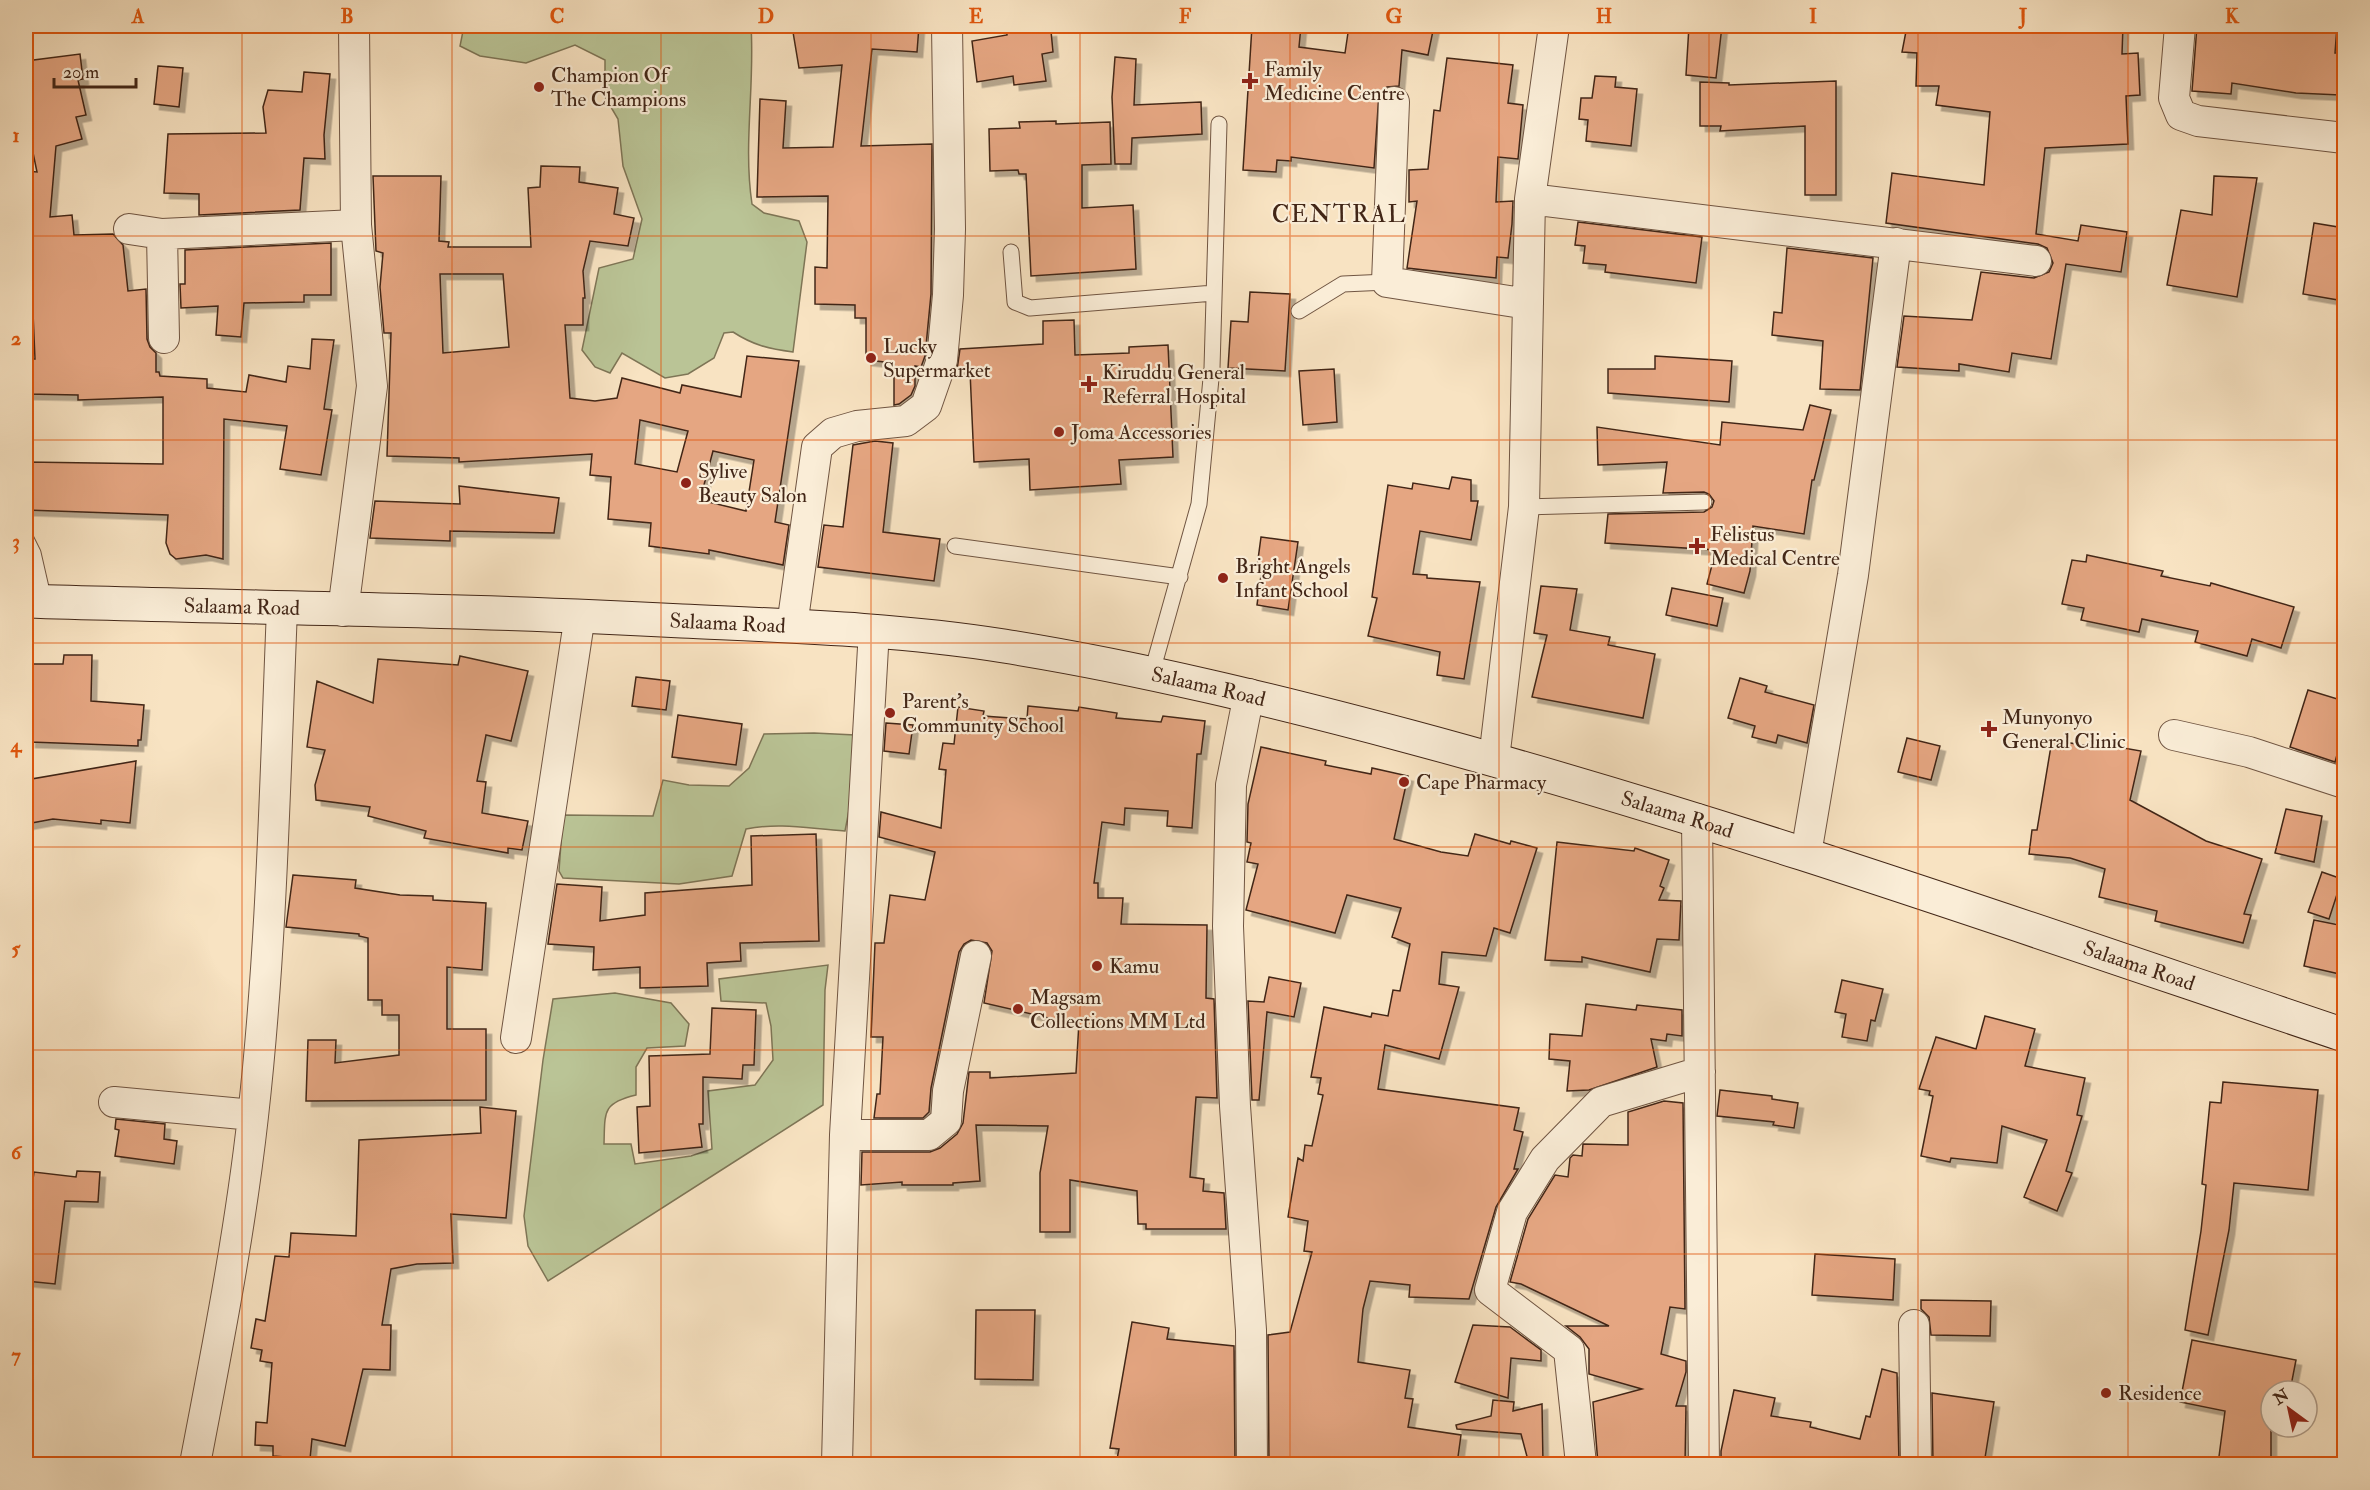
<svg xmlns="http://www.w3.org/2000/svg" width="2370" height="1490" viewBox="0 0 2370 1490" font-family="'IM FELL Double Pica',serif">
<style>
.green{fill:#bac496;stroke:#7e7556;stroke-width:1.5}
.building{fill:#e5a682;stroke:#422617;stroke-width:1.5;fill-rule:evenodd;filter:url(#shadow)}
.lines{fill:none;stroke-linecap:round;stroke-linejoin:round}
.lane-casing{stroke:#705542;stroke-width:17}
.street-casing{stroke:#705542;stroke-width:32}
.secondary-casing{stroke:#422617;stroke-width:35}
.lane{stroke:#faedd7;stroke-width:15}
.street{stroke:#faedd7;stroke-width:30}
.secondary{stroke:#faedd7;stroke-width:33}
.grid{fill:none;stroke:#e0560d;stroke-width:1.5;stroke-opacity:0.55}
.poi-dot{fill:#8f2418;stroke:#faedd7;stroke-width:2}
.labels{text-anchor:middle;stroke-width:4.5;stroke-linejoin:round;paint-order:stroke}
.poi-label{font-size:21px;fill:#422617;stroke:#faedd7;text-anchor:start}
.street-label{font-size:21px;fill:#422617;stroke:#faedd7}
.quarter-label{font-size:24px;letter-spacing:1.5px;fill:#422617;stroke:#faedd7}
.neatline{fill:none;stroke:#e0560d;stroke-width:2}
.grid-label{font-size:20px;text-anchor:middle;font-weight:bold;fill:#e0560d}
</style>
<defs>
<filter id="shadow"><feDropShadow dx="5.5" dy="5.5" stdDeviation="0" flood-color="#0004"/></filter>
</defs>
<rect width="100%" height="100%" fill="#f8e3c2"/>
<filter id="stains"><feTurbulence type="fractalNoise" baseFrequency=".00333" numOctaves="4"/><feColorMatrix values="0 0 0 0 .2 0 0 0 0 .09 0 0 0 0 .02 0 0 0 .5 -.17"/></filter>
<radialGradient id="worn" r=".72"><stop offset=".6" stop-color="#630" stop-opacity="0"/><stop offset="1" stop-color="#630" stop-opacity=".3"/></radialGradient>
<path class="green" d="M464,26H751C755,85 743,145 752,204L764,213L799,221L807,242L793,352C769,349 753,345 733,332L724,333L714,358L688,374L665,378L622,353L610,373L595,367L582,350L599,268L633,259L642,219L623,166L618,119L605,97V60L575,45L526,63L480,56L460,46Z
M814,733L855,735L856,774L845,831C810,829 782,822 746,829L732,876L679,884L563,878L559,871L563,815L653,816L663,780L689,785L729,786L749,768L764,734Z
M828,965L825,990L823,1105L548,1281L528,1246L524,1216L543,1060L553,999L615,993L671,1003L689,1024L685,1046L647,1048L636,1067V1095C602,1103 605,1112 604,1144H631L635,1164L691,1156L712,1149L708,1091L755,1085L773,1060L771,1026L766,1003L721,1001L719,979Z"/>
<path class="building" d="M792,26H919L917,52L872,49L861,146L932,144L931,294L925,356L921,367L915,366V386L911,395L899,404L894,405V363L866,360V318H855V305L815,304V267L827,268L828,196L757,197L760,99L786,101L783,148L833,147L842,65L799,68Z
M1006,26H1039L1040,32L1051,31L1053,52L1042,54L1046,81L1014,85L1013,76L977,82L972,41L1007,35Z
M1252,26H1301L1299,47L1345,53L1349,26H1434L1428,55L1402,50L1399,86L1387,87L1379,93L1374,168L1291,157V161L1277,160L1276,172L1243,170Z
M1689,26H1722L1716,78L1686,75Z
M1907,26H2123L2122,54L2138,53L2140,95L2126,96L2128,144L2045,148L2036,234L2078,241L2081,225L2127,232L2121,272L2066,264L2051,359L2012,353L2009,372L1959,364V371L1897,367L1904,316L1972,320L1981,272L2034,278L2049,272L2053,263L2047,248L2038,244L1886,223L1892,173L1984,185L1990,112L1936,105L1939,86H1916L1917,53L1902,52Z
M2197,26H2337L2335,53H2344V87H2341L2340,95L2296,93L2232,83L2231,94L2192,91Z
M80,54L83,79L78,80L86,115L76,117L82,139L56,146L50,217L72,215L74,235L113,234L123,245L128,291L146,289L147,339L150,347L156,353V372H159L160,376L207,379V388L246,392L249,375L286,382L288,366L310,369L312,339L334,340L324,409L332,410L321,475L280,469L287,426L224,419L223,559L206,555L176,559L170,554L166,543L168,515L26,510V462L163,464V397L78,400V395L26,394V359H35L33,313L28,314L26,286V171L37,172L26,119V61Z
M1115,57L1136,59L1134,105L1201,102L1202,134L1132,138L1131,164H1115L1112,97Z
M1447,58L1513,65L1508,103L1523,105L1518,159L1498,157L1496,202L1513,201L1512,224L1508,258L1497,257L1496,278L1407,268L1417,201L1409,202V170L1428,169L1434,110L1440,111Z
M158,66L183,68L179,107L154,104Z
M304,72L330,74L324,135L325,159L304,158L300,210L199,215V194L164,193L168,134L266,133L263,107L268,90L302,92Z
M1595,76L1616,77L1615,87L1637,89L1631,146L1586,141L1588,120L1579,119L1581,98H1592Z
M1836,81V195H1805V126L1720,131L1721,126H1700V82L1729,83V85Z
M1056,121V124L1110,122L1111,164L1082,165V208L1133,205L1136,269L1031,276L1026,174H1019L1018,170L990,171L989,129L1020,128L1019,122Z
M541,166L580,167L579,182L618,188L614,214L634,218L628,246L590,241L583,271L585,298H583V325H565L570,398L595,401L617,398L622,378L680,393L682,385L741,397L747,356L799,361L775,522L789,525L783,565L709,550V554L649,546L651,523L608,519L611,477L590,475L592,454L459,462V458L387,456L391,333H384L380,287L383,253L376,251L373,176H441L439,241L449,242L448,247H531L528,188L540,187ZM440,274H503L509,347L443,353ZM640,420L688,431L677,472L635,464ZM713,451L754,460L746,511L700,500Z
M2214,176L2257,178L2237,297L2167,285L2181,210L2212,215Z
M1578,222L1702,237L1696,283L1605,272L1606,265L1583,263L1585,246L1575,245Z
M2314,223L2344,228V301L2303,294Z
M331,243V295H304V302L244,303L241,337L216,335L218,306L181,308L180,284H185V250Z
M1787,248L1873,258L1860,390L1820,389L1823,341L1772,335L1774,312L1782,313Z
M1250,292L1290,294L1285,371L1228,368L1231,321L1248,322Z
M1074,320L1075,355L1129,353V347L1168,345L1173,457L1119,460L1121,484L1030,490L1029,459L974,462L970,371L957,370L960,349L1043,344V321Z
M1655,356L1732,361L1729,402L1608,393V369H1655Z
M1334,369L1337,422L1303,425L1299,371Z
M1810,405L1831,410L1814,480H1812L1804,534L1753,526L1750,571L1744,593L1707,584L1716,550L1605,543L1608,514L1704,512L1712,507L1714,501L1709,494L1704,492L1663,493L1667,462L1598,465L1597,427L1720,445L1722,422L1803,430Z
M875,441L893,443L883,532L940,539L934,581L818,567L824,525L843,527L853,445Z
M1452,477L1471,480V501H1478L1471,540L1420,531L1413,574L1427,575V578L1480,582L1464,679L1437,675L1440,652L1368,636L1377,598L1372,597L1388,485L1412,489L1413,483L1449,489Z
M459,486L559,498L554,533L450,531V541L370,538L375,501L460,504Z
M1261,537L1298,542L1288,610L1257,605L1262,568L1257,567Z
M2087,555L2163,571L2161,576L2210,586L2211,583L2294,607L2281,648L2252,639L2247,656L2195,642L2198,631L2142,619L2139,632L2081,620L2084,608L2062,604L2072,560L2086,562Z
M1541,586L1577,589L1570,630L1610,637L1608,645L1655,654L1643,718L1532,697L1547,635L1534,633Z
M1672,588L1723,598L1717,626L1666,615Z
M64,655H92L91,701L144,705L141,740H138V746L30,742L32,704H29L30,664H63Z
M460,656L528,671L511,741L486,735L477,781L486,782L482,813L528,821L522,850L508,848V853L424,838L426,831L368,816L370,807L316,800L315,785L325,750L307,747L317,681L373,703L378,659L458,665Z
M636,677L670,681L666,710L632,706Z
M1740,678L1767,686L1765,692L1814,705L1807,743L1778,735L1776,743L1752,737L1755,726L1728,718Z
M2308,690L2344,701V730L2335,762L2290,747Z
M1028,706L1078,711L1079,707L1117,713L1116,718L1161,722L1163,716L1205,721L1201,754H1197L1192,828L1167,826L1168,811L1125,808L1124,825L1102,822L1094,883H1098V898H1123L1121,924L1207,925L1206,998L1214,999L1217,1098L1196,1097L1190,1177L1204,1179L1203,1191L1224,1193L1226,1229H1146V1224H1138L1137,1191L1070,1180V1232H1040V1173L1048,1126L976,1125L980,1181L953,1183V1185H902V1182L861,1185L862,1152H930L940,1148L957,1134L963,1123L969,1072H990V1078L1076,1073L1079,1022L1049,1021V1018L984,1003L992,951L987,943L971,940L964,944L959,952L931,1088L929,1112L923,1118H874L877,1094H880L883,1037H871L875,943H884L890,895L925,900L935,852L879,837L881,812L941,828L946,770L939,769L943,743L954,744L958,707L984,711L983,716L1027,719Z
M678,715L742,724L736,765L672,757Z
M886,723L913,725L909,754L884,751Z
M1907,738L1940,746L1931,780L1898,772Z
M2052,740L2089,746V742L2141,751L2130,800L2206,841L2262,859L2244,914L2251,915L2243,943L2155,921L2157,911L2099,897L2105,869L2070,858L2029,854L2032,830H2037Z
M1261,747L1326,761L1325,765L1371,774L1372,768L1408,776L1394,839L1441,852L1468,856L1475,834L1510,844L1511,841L1537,848L1510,933L1494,928L1486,956L1442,952L1439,984L1459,987L1439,1059L1385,1045L1378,1089L1519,1108L1514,1130L1523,1132L1514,1169H1518L1496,1207L1469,1299L1409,1297L1410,1285L1370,1281L1363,1309L1358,1362L1410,1370L1405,1398L1413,1399L1408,1427L1461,1435L1457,1464H1269L1268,1335L1290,1332L1312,1252L1304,1251L1308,1221L1288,1217L1298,1158L1303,1161L1305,1145L1312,1146L1323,1095L1318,1094L1321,1078L1311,1077L1324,1007L1371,1017L1372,1013L1388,1016L1393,990L1400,991L1410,944L1392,937L1401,908L1347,895L1335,933L1246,910L1258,864L1247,862L1251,843L1247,842L1248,804Z
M136,761L130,823L101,820V824L53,819L26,824V780Z
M2286,809L2322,816L2314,862L2275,853Z
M816,834L819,941L740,943L741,961L707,963L708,986L640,988V967L593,970L594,947L548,944L557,884L602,887L600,921L645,915V893L752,885L751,836Z
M1557,842L1634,851L1635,848L1669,860L1660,886L1664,888L1659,900L1681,901L1679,940L1657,939L1650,972L1582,957V962L1545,960Z
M2322,872L2342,879L2329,919L2308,912Z
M293,875L356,880L355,888L400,895L433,896V900L486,903L482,970L447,967V1029H486V1100L306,1101L308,1040H336L335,1063L399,1055V1015H382V1000H368V938L359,936V934L286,927Z
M2314,920L2344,926V975L2304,966Z
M1269,977L1301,983L1294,1017L1267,1012L1259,1100H1252L1248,1001L1264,1002Z
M1842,980L1883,989L1875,1021L1871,1020L1867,1041L1842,1037L1846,1014L1835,1012Z
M1586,1004L1636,1010L1637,1005L1682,1010V1036L1667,1034L1666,1041L1651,1039L1657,1067L1589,1090L1567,1091L1570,1061L1549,1059L1550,1034L1582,1036Z
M712,1008L756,1010L754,1065H743L742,1079L703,1077V1124H699L702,1147L639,1153L637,1107L650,1106L649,1056L710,1054Z
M1985,1016L2035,1029L2025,1066L2085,1078L2077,1115L2082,1116L2066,1171L2072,1173L2057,1211L2024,1197L2047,1140L2002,1126L1997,1163L1951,1158L1950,1162L1921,1156L1933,1096L1929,1095L1930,1091L1919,1089L1936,1037L1976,1049Z
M2223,1082L2318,1090L2308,1190L2234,1183L2229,1230L2208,1335L2185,1330L2201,1231L2206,1185L2202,1184L2210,1102L2221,1103Z
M1720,1090L1772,1096V1099L1798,1103L1794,1128L1773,1125L1774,1122L1717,1116Z
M1664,1101L1683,1103L1685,1309L1670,1307L1661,1354L1686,1361V1372L1676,1406H1686L1685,1464H1598L1593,1402L1642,1389L1589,1374V1349L1580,1337L1566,1326H1609L1521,1284L1510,1282L1528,1219L1555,1175L1568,1177L1570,1158L1573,1155L1582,1156L1583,1144L1628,1145V1112Z
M480,1107L516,1111L506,1218L451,1214L453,1263L417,1264L391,1269L382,1325H391L390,1370L363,1369L345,1446L312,1439L310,1459L273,1456V1446L255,1445L256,1422L267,1423L272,1363L260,1361L262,1350L251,1348L256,1319L265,1321L275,1256L289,1257L291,1233L356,1236L359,1140L481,1133Z
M116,1119L165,1124L164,1139L177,1141L174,1164L115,1156L119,1130L115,1129Z
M77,1171L100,1172L98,1202L65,1201L55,1284L26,1281V1231L34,1172L76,1177Z
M1815,1254L1895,1259L1893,1300L1812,1295Z
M1921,1300L1991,1301L1990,1336L1931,1335L1929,1317L1921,1309Z
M976,1310H1035L1033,1380L975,1379Z
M1132,1322L1169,1328L1167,1339L1234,1346L1235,1464H1116L1119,1449L1110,1448Z
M1473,1325L1510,1327L1541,1350V1361L1511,1358L1508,1398L1455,1382Z
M2192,1340L2296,1360L2290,1391H2271V1464H2218L2225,1411L2180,1402Z
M1882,1369L1897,1373L1899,1464H1721V1451L1734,1390L1775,1398L1771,1416L1811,1422L1810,1427L1860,1439L1866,1416L1870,1417Z
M1932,1393L1994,1402L1984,1464H1933Z
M1493,1400L1514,1402L1513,1411L1542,1404L1543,1464H1529L1521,1434L1457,1429L1456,1425L1491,1416Z"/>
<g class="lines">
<defs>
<path id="lane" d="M1011,252L1015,302L1030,308L1214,293
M1299,311L1343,284L1387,282
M1524,507L1704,502
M26,539L33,553L44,601
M955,546L1180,577
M1152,672L1199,504L1212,368L1219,124"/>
<path id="street" d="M2180,26L2174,98L2181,115L2198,121L2344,138
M1394,102L1387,282L1528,304
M1530,199L2036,261
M129,229L162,234L356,225
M162,234L164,338
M343,611L372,386L356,225L354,26
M792,626L817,447L833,433L857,426L906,421L926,406L942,360L948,295L950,229L947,26
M1249,694L1231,785L1228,926L1235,1106L1251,1330L1252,1464
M2174,735L2249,752L2344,783
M1494,759L1524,507L1530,199L1554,26
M1697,819L1704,1464
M1806,854L1853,575L1896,243
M516,1038L580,615
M114,1102L253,1115
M845,1135H929L946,1121L948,1091L976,956
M1914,1325L1916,1464
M195,1464C217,1349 240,1233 253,1116C272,948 275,778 282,609
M837,1464L845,1135L874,630
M1581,1464L1569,1350L1490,1290L1512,1212L1545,1159L1601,1102L1700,1072"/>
<g id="secondary">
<path id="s1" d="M26,601C244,608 464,609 682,621C790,626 897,629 1004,646C1142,668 1276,701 1411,737C1727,822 2035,931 2344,1035"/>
</g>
</defs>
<use href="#lane" class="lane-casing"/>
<use href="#street" class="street-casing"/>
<use href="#secondary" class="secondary-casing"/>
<use href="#lane" class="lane"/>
<use href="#street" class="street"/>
<use href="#secondary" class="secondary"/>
</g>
<path class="grid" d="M242,26V1464M452,26V1464M661,26V1464M871,26V1464M1080,26V1464M1290,26V1464M1499,26V1464M1709,26V1464M1918,26V1464M2128,26V1464M26,236H2344M26,440H2344M26,643H2344M26,847H2344M26,1050H2344M26,1254H2344"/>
<g class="poi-dot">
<path d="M1247 72h6v6h6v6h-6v6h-6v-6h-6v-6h6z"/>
<circle cx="539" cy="87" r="6"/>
<circle cx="871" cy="358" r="6"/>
<path d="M1086 375h6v6h6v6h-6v6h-6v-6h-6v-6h6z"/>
<circle cx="1059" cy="432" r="6"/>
<circle cx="686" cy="483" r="6"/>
<path d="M1694 537h6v6h6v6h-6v6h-6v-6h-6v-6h6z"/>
<circle cx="1223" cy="578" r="6"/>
<circle cx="890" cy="713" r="6"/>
<path d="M1986 720h6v6h6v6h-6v6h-6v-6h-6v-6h6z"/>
<circle cx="1404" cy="782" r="6"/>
<circle cx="1097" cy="966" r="6"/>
<circle cx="1018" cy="1009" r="6"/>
<circle cx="2106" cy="1393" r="6"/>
</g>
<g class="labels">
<g class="poi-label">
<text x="1264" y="76">Family<tspan x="1264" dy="24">Medicine Centre</tspan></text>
<text x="551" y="82">Champion Of<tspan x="551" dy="24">The Champions</tspan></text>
<text x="883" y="353">Lucky<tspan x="883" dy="24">Supermarket</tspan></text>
<text x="1102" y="379">Kiruddu General<tspan x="1102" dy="24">Referral Hospital</tspan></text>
<text x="1071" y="439">Joma Accessories</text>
<text x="698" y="478">Sylive<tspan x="698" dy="24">Beauty Salon</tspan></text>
<text x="1710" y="541">Felistus<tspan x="1710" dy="24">Medical Centre</tspan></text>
<text x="1235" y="573">Bright Angels<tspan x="1235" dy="24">Infant School</tspan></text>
<text x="902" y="708">Parent's<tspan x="902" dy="24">Community School</tspan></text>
<text x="2002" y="724">Munyonyo<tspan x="2002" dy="24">General Clinic</tspan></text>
<text x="1416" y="789">Cape Pharmacy</text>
<text x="1109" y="973">Kamu</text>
<text x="1030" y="1004">Magsam<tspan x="1030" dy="24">Collections MM Ltd</tspan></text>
<text x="2118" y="1400">Residence</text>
</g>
<g class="street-label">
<text dy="7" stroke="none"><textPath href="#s1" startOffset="216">Salaama Road</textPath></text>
<text dy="7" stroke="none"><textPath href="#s1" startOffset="702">Salaama Road</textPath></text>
<text dy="7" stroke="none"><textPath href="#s1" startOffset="1188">Salaama Road</textPath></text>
<text dy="7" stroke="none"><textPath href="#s1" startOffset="1674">Salaama Road</textPath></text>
<text dy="7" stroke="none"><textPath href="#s1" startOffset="2160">Salaama Road</textPath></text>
</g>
<g class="quarter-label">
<text x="1339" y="222">CENTRAL</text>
</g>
</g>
<rect width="2370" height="1490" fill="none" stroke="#f8e3c2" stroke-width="66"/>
<g transform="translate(2289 1409) rotate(327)"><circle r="28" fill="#faedd7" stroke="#b09d8a" stroke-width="1.5"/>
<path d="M0-4.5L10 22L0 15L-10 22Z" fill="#8f2418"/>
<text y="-9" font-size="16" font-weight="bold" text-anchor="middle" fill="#422617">N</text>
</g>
<path d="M54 78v9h82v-9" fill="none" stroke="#422617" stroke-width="3"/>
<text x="63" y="78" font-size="18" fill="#422617" stroke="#faedd7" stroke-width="4.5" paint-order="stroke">20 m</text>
<rect x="33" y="33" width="2304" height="1424" class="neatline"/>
<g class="grid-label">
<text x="138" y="23">A</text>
<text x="347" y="23">B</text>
<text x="557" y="23">C</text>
<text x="766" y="23">D</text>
<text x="976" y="23">E</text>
<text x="1185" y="23">F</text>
<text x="1394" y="23">G</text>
<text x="1604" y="23">H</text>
<text x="1813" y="23">I</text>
<text x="2023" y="23">J</text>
<text x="2232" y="23">K</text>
<text x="16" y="142">1</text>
<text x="16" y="345">2</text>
<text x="16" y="548">3</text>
<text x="16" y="752">4</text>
<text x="16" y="955">5</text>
<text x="16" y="1159">6</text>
<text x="16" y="1362">7</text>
</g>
<rect width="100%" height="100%" filter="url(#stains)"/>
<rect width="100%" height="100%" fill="url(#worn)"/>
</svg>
